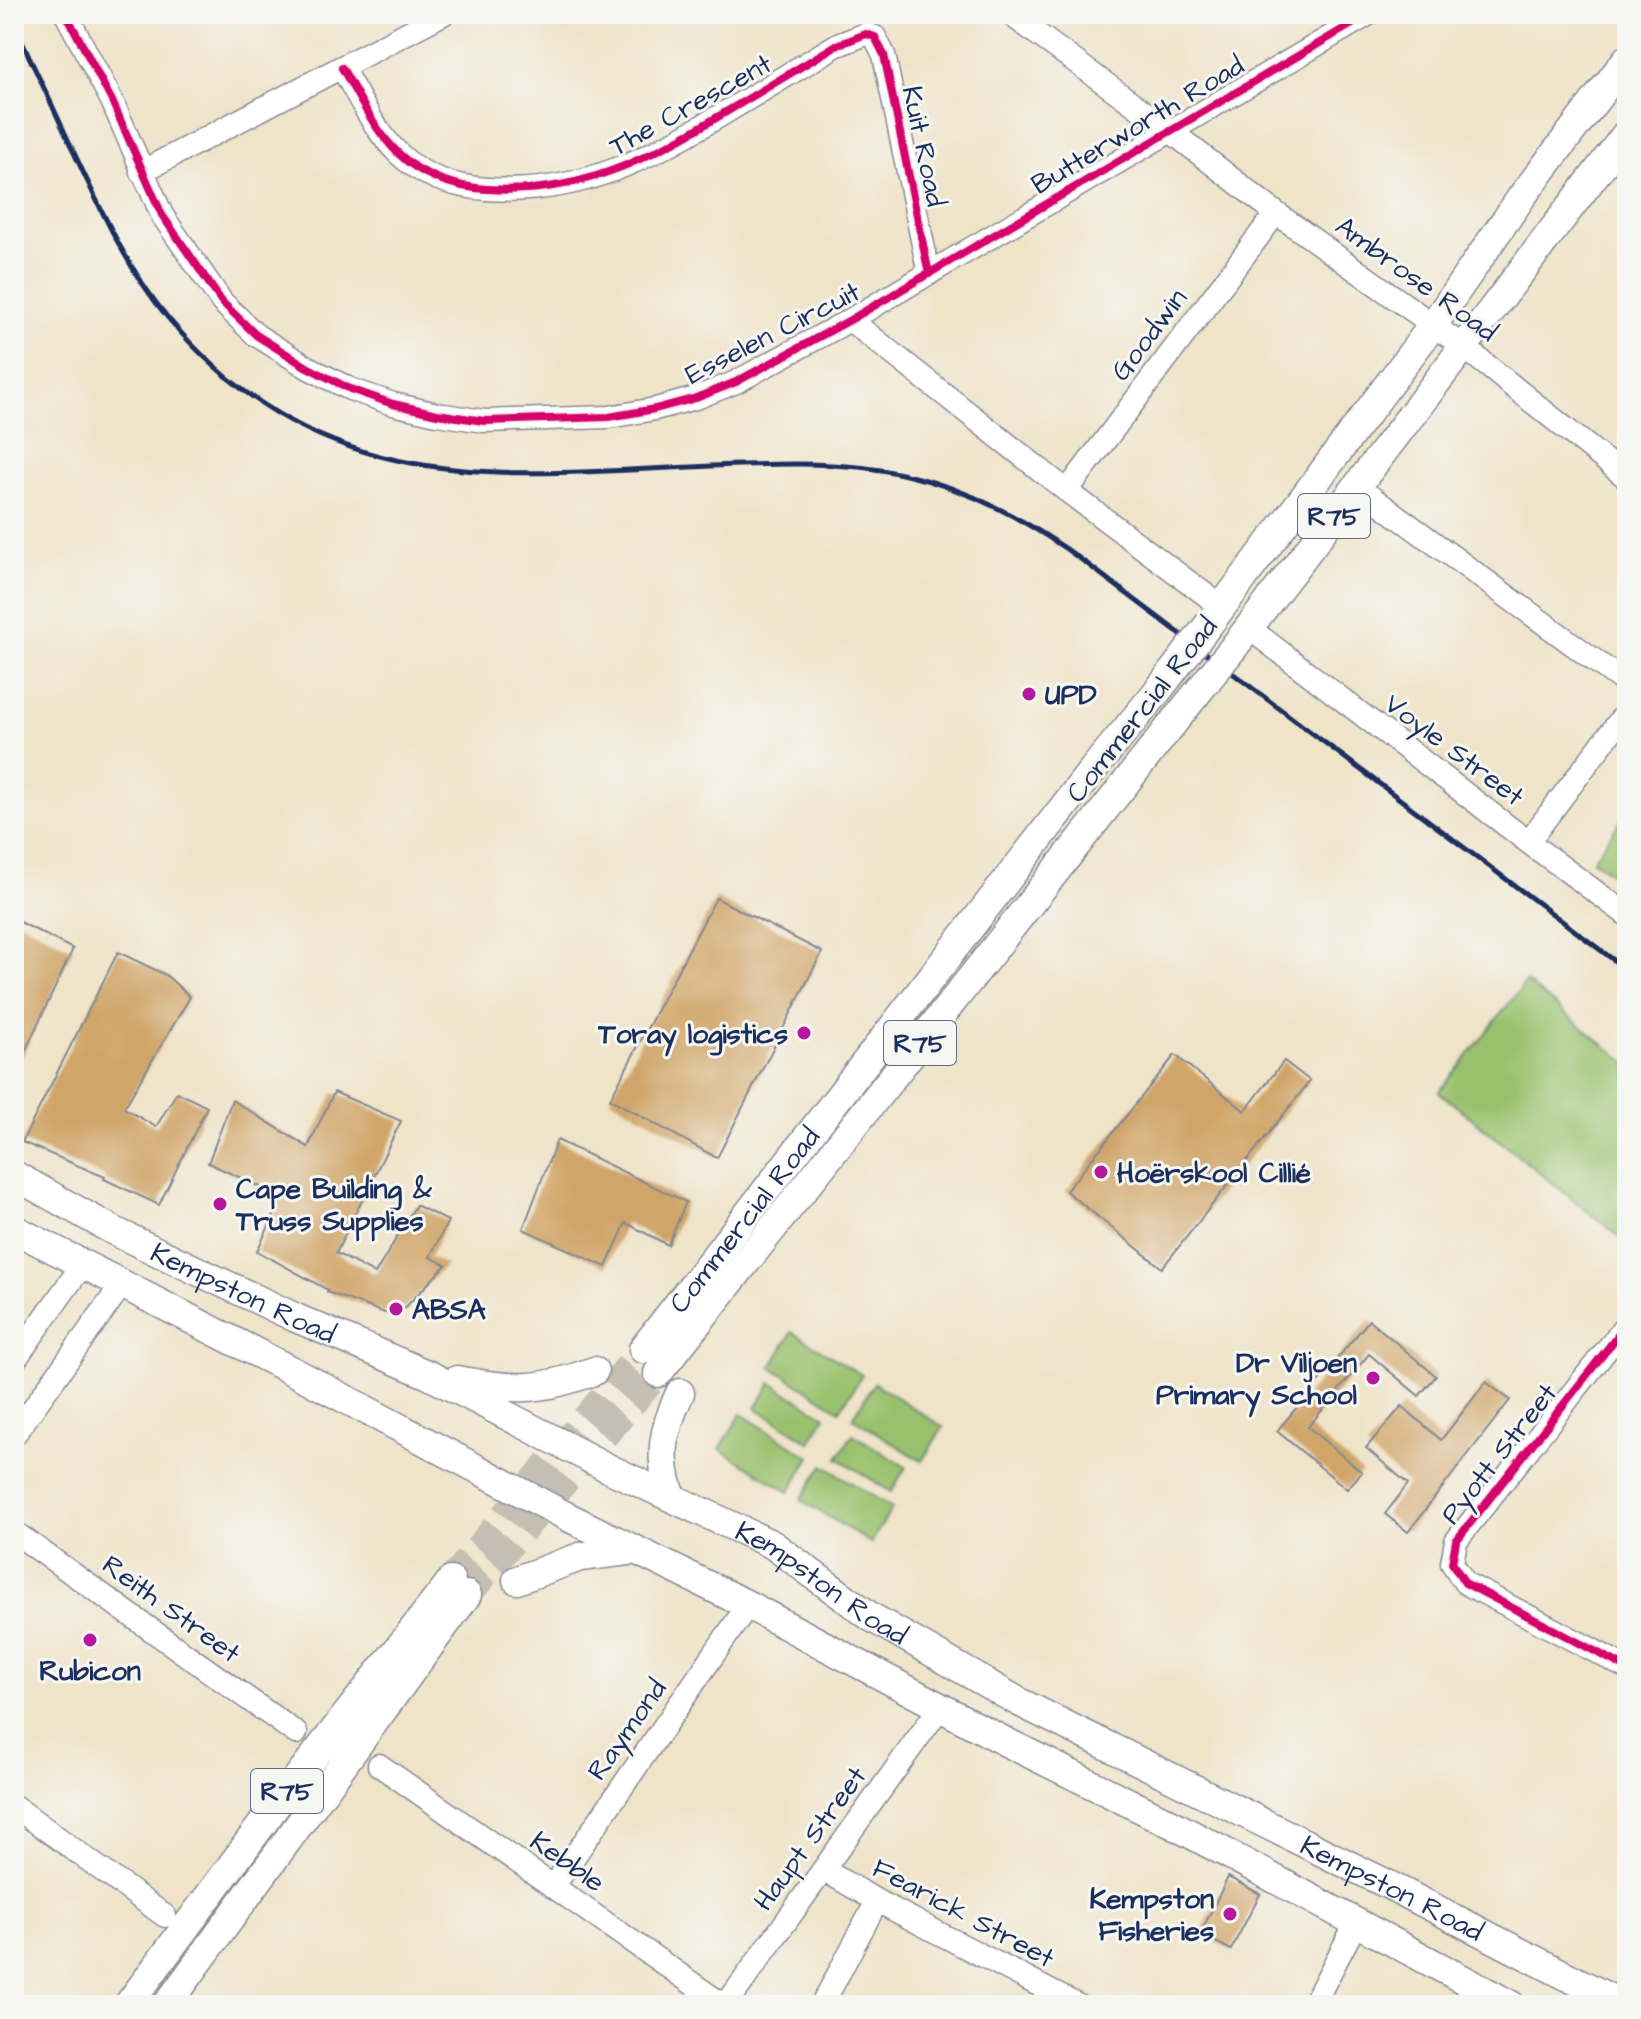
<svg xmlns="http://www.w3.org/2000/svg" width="1641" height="2019" viewBox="0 0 1641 2019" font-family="'Architects Daughter',sans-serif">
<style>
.green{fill:#99c16d;stroke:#5a7866;stroke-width:2}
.building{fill:#d0a569}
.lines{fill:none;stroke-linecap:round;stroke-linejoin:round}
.major-tunnel{stroke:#c5bfb3;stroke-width:28;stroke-dasharray:28 14;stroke-linecap:butt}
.minor-casing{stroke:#858993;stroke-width:25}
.major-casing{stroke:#858993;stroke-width:31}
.minor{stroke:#fff;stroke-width:22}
.major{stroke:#fff;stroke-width:28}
.rail{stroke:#1b2f5e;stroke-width:5}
.major-bridge-casing{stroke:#858993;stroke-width:31;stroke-linecap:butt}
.major-bridge{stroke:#fff;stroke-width:28}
.cycleway-casing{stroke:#f6f6f2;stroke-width:13}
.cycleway{stroke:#d6006c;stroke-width:8}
.poi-dot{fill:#b5179e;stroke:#f6f6f2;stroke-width:3}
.labels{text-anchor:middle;stroke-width:6;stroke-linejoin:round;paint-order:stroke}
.shield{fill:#f6f6f2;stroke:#5d6b8a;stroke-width:2}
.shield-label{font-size:26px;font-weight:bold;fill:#1b2f5e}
.street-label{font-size:28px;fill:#1b2f5e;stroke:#f6f6f2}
.poi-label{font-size:28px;font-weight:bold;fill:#1b2f5e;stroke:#f6f6f2;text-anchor:start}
</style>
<rect width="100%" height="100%" fill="#f6f6f2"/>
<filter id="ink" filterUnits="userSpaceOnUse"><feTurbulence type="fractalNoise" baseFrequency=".0125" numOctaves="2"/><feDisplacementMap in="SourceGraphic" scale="16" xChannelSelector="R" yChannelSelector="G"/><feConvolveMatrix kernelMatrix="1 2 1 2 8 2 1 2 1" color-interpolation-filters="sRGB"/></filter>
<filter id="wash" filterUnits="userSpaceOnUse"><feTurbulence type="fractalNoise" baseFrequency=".006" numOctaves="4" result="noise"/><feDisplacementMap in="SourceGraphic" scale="32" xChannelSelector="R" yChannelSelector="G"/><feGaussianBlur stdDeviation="1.8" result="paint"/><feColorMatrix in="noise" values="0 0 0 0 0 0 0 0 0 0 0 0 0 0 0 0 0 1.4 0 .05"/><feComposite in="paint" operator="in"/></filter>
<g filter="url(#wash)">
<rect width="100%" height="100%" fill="#efe3c8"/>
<path class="green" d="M1627,812V885L1593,860Z
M1526,982L1627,1063V1243L1439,1092Z
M792,1332L862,1375L840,1410L771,1367Z
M771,1383L825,1416L810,1442L756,1408Z
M874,1383L943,1427L922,1461L853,1418Z
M741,1414L810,1457L789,1492L720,1449Z
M853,1434L906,1467L891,1492L838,1458Z
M823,1465L892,1508L871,1543L801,1500Z"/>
<g id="blocks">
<path class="building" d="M716,898L822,952L717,1158L610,1099Z
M14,919L73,949L14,1075Z
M118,952L166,975L190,997L124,1108L156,1127L177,1092L207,1107L159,1205L104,1179L105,1177L22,1142Z
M1175,1055L1245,1111L1284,1061L1310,1081L1162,1268L1066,1191Z
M334,1092L401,1121L336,1253L375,1274L416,1205L448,1221L430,1257L446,1265L396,1317L327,1292L328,1290L257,1251L283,1197L208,1163L232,1100L308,1147Z
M557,1140L686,1202L668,1245L626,1223L606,1267L523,1229Z
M1369,1320L1436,1376L1419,1396L1369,1354L1308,1427L1362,1472L1347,1489L1277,1431Z
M1486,1382L1510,1400L1408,1532L1385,1514L1408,1484L1366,1448L1402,1406L1441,1440Z
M1228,1877L1260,1894L1231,1950L1200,1934Z"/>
</g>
</g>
<g filter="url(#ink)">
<use href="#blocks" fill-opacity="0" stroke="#858993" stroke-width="2"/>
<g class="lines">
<path class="major-tunnel" d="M451,1581L643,1349
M467,1595L658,1373"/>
<defs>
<path id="minor" d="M66,14L112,101L162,215L222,302L256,335L307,367L350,389L393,404L437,414L484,421L609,417L655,409L696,398L736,382L850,320L1369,14
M1010,14L1169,130L1276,213L1464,347L1627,478
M342,68C359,97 374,130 399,154C423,177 455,187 487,189C580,196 649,158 726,112C763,90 799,68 835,46L866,34L875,37L884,55L929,274
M141,172L443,14
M850,320L1067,491L1222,607
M1356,486L1627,684
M1067,491L1276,213
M1249,628L1528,842L1627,915
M1528,842L1627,711
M1627,1324L1456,1541L1452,1563L1465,1583L1627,1668
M14,1361L83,1264
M14,1435L121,1286
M14,1532L296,1733
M379,1765L723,2005
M14,1806L165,1916
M824,1870L877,1901L1077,2005
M553,1887L748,1605
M726,2005L941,1706
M822,2005L877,1901
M1313,2005L1356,1923"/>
<g id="major">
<path d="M1209,624L1433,325L1523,195L1627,59"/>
<path d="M1234,647L1627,133"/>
<path id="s1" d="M14,1175L114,1231L296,1318L429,1375L610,1469L773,1545L871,1617L1019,1702L1387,1884L1623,2005"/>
<path d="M14,1229L302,1376L568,1517L748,1605L1006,1742L1172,1824L1511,2005"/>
<path id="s2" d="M643,1349L1090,773L1156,693"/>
<path d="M658,1373L1181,713"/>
<path d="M457,1380C514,1391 540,1391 594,1371"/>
<path d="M672,1497C657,1459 663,1429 680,1393"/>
<path d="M517,1580L580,1557L636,1550"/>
<path d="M128,2005L280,1800L451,1581"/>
<path d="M167,2005L467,1595"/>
</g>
</defs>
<use href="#minor" class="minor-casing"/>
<use href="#major" class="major-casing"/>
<use href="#minor" class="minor"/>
<use href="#major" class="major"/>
<path class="rail" d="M14,25C35,69 56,113 76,157C102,212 128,270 168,318C322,500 497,476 711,466C775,464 839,460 902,474C971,489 1030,522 1086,563L1627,970"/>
<defs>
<path id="major-bridge" d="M1156,693L1209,624
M1181,713L1234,647"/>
</defs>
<use href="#major-bridge" class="major-bridge-casing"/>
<use href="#major-bridge" class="major-bridge"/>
<defs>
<path id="cycleway" d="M66,14L112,101L162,215L222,302L256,335L307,367L350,389L393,404L437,414L484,421L609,417L655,409L696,398L736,382L850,320L1369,14
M342,68C359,97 374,130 399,154C423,177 455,187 487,189C580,196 649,158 726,112C763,90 799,68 835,46L866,34L875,37L884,55L929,274
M1627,1324L1456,1541L1452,1563L1465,1583L1627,1668"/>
</defs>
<use href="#cycleway" class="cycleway-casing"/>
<use href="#cycleway" class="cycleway"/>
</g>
</g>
<g class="poi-dot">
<circle cx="1029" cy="694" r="8"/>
<circle cx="804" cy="1033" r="8"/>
<circle cx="1101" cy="1172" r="8"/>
<circle cx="220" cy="1204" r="8"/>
<circle cx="396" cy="1309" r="8"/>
<circle cx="1373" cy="1378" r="8"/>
<circle cx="90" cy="1640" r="8"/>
<circle cx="1230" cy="1914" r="8"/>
</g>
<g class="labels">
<g class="shield">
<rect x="1298" y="494" width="72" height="44" rx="6"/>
<rect x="884" y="1021" width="72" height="44" rx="6"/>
<rect x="251" y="1769" width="72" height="44" rx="6"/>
</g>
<g class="shield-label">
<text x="1334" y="525">R75</text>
<text x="920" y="1052">R75</text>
<text x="287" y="1800">R75</text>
</g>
<g class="street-label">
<text transform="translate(690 104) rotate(-29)" y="10">The Crescent</text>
<text transform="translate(1137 124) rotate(-31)" y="10">Butterworth Road</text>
<text transform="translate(925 146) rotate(78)" y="10">Kuit Road</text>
<text transform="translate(1417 278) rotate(36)" y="10">Ambrose Road</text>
<text transform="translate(772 332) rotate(-27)" y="10">Esselen Circuit</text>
<text transform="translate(1148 334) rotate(-53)" y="10">Goodwin</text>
<text transform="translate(1141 709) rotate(-52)" y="10">Commercial Road</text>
<text transform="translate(1455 749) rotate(37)" y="10">Voyle Street</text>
<text dy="10" stroke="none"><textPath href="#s2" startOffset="164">Commercial Road</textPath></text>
<text dy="10" stroke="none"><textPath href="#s1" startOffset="258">Kempston Road</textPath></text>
<text transform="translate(1498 1453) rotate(-52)" y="10">Pyott Street</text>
<text dy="10" stroke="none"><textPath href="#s1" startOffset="906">Kempston Road</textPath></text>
<text transform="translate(172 1608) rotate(36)" y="10">Reith Street</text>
<text transform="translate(626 1729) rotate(-55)" y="10">Raymond</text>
<text transform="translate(809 1838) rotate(-54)" y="10">Haupt Street</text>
<text transform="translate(568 1861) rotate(35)" y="10">Kebble</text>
<text dy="10" stroke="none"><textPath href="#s1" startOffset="1554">Kempston Road</textPath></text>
<text transform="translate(964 1912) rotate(28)" y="10">Fearick Street</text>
</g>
<g class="poi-label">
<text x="1045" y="704">UPD</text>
<text x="788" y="1043" text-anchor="end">Toray logistics</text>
<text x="1117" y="1182">Hoërskool Cillié</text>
<text x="236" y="1198">Cape Building &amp;<tspan x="236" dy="32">Truss Supplies</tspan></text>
<text x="412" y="1319">ABSA</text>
<text x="1357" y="1372" text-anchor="end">Dr Viljoen<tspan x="1357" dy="32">Primary School</tspan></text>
<text x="90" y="1680" text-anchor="middle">Rubicon</text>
<text x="1214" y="1908" text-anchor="end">Kempston<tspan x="1214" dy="32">Fisheries</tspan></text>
</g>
</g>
<rect width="1641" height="2019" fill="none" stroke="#f6f6f2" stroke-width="48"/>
</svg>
